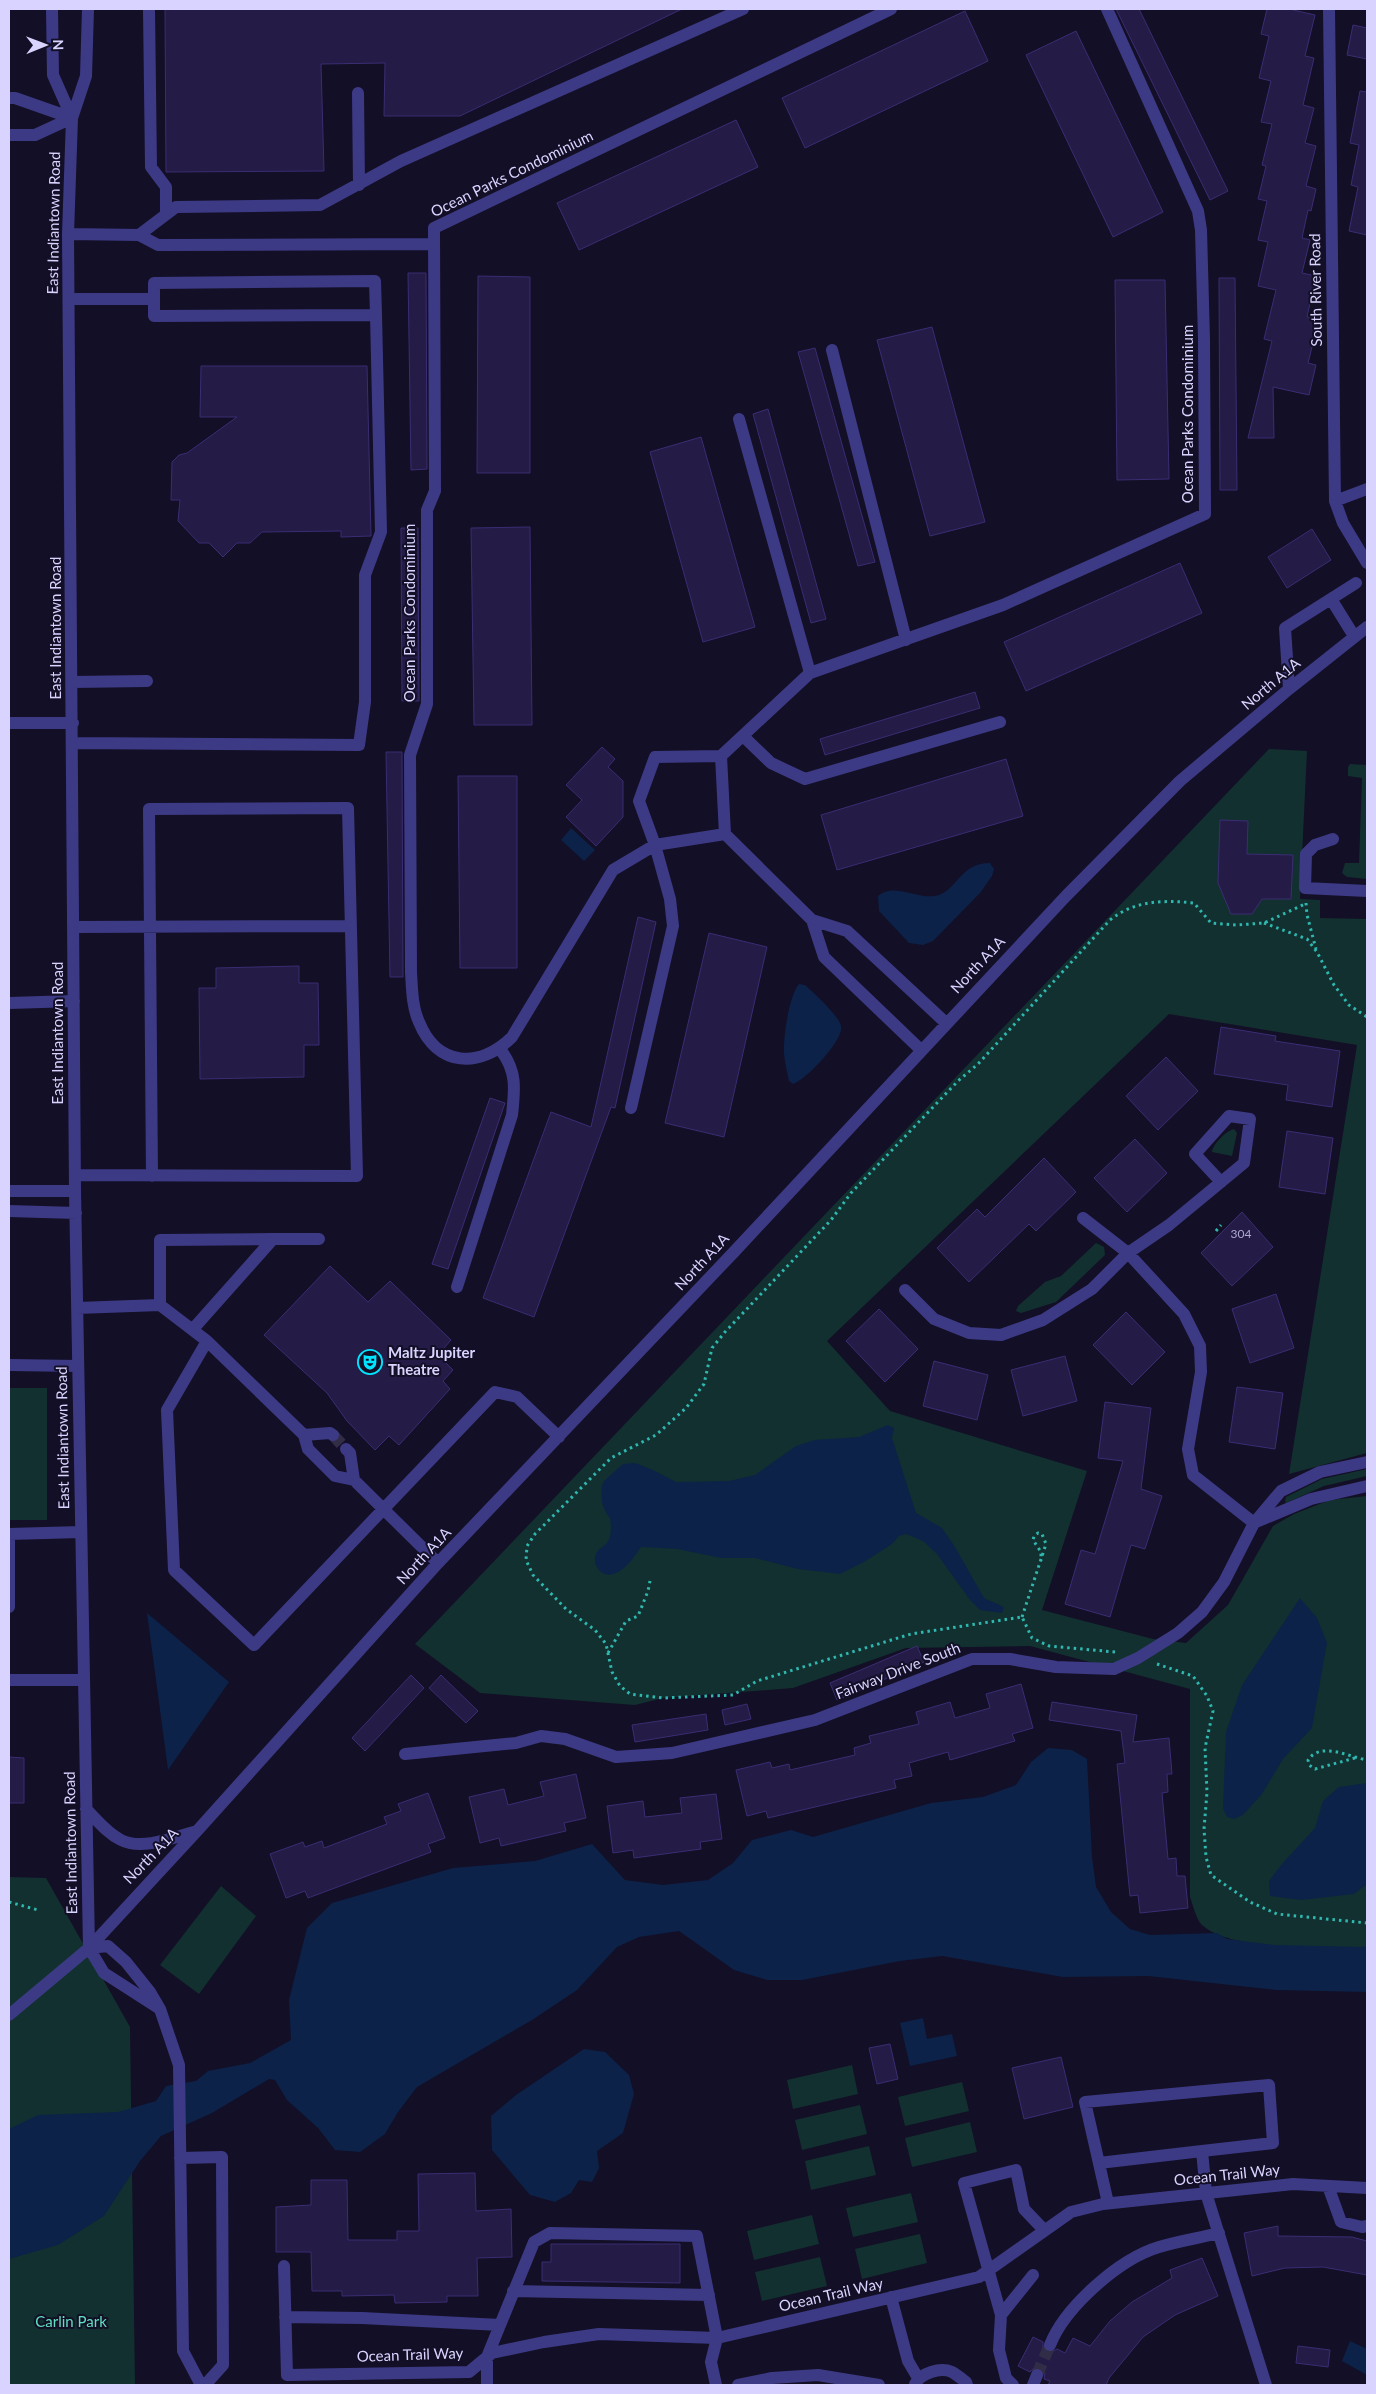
<svg xmlns="http://www.w3.org/2000/svg" width="1376" height="2394" viewBox="0 0 1376 2394" font-family="Lato,sans-serif">
<style>
.green{fill:#12302f}
.water{fill:#0c2248}
.building{fill:#241b47;stroke:#3b2d73}
.lines{fill:none;stroke-linecap:round;stroke-linejoin:round}
.minor-tunnel{stroke:#312d47;stroke-width:12;stroke-dasharray:12 6;stroke-linecap:butt}
.path{stroke:#2fb8b0;stroke-width:3;stroke-dasharray:2.5 4;stroke-linecap:butt}
.minor{stroke:#3d3a85;stroke-width:12}
.labels{text-anchor:middle;stroke-width:4;stroke-linejoin:round;paint-order:stroke}
.number-label{font-size:12px;fill:#aca6d1}
.street-label{font-size:15px;fill:#d9d4ff;stroke:#130f26}
.poi-label{font-size:15px;font-weight:bold;fill:#d9d4ff;stroke:#130f26;text-anchor:start}
.park-label{font-size:15px;fill:#5fe0c0;stroke:#130f26}
</style>
<rect width="100%" height="100%" fill="#130f26"/>
<path class="green" d="M1269,749L1307,751L1300,899L1320,900V918L1367,919V1453L1289,1474L1357,1045L1169,1014L827,1341L890,1411L1087,1471L1042,1610L1153,1639L1186,1643L1228,1605L1273,1526L1294,1514L1330,1500L1367,1496V1947C1326,1946 1234,1953 1202,1925C1196,1919 1193,1905 1190,1897V1689L1030,1646L906,1648L793,1688L663,1698L635,1705L480,1693L415,1644Z
M1350,764L1367,765V879L1347,877L1342,873L1345,863H1359L1362,778L1348,776V767Z
M1234,1129L1237,1133L1232,1156L1212,1152C1213,1144 1226,1131 1234,1129Z
M1096,1243L1104,1247L1105,1255L1056,1302L1021,1313L1016,1311L1018,1306L1045,1282L1061,1276Z
M9,1388H47V1520H9Z
M1367,1469V1476L1324,1486L1286,1503L1285,1501L1286,1497L1322,1479Z
M9,1877L46,1878L130,2027L135,2385H9Z
M221,1886L256,1916L199,1994L160,1965Z
M852,2065L858,2094L793,2109L787,2080Z
M962,2082L969,2111L905,2126L898,2097Z
M860,2105L867,2134L802,2150L795,2120Z
M970,2122L977,2152L912,2167L905,2138Z
M869,2146L876,2175L811,2190L805,2161Z
M911,2193L918,2222L853,2237L846,2208Z
M812,2215L819,2244L754,2260L747,2231Z
M920,2234L927,2263L862,2279L855,2249Z
M820,2257L827,2286L762,2301L755,2272Z"/>
<path class="water" d="M571,828L595,850L584,861L561,840Z
M990,863L994,869L992,876L980,893L933,941L923,945L909,943L879,911L878,896C894,882 916,899 935,896C957,892 959,863 990,863Z
M799,984L805,985C814,993 839,1016 841,1026C845,1039 805,1081 793,1084L789,1081C787,1072 785,1063 784,1054C783,1038 789,995 799,984Z
M888,1425L894,1428L892,1438L916,1513L942,1528L955,1547L984,1598L1004,1607L1002,1613L980,1610L970,1600L937,1554L923,1541L906,1534L899,1536L892,1544L864,1562L840,1574L798,1569L755,1558H721L677,1549L641,1547C635,1556 625,1571 613,1574C601,1578 590,1563 597,1552C599,1548 606,1546 608,1541C612,1535 611,1525 610,1518C601,1508 600,1495 603,1482L623,1464L635,1463L653,1470L676,1482L729,1481L755,1475L796,1446L814,1440L859,1437Z
M1300,1598L1317,1618L1327,1643L1312,1728L1283,1759L1262,1794L1243,1815L1234,1819L1227,1817L1223,1809L1226,1732L1242,1685Z
M147,1613L229,1682L168,1770Z
M1048,1748L1072,1750L1087,1759L1092,1857L1096,1887L1111,1912L1130,1929L1150,1935L1217,1933L1227,1939L1275,1945L1367,1947V1992L1276,1990L1148,1976L1063,1977L942,1956L900,1961L802,1980H767L734,1970L679,1931L639,1937L617,1947L577,1990L532,2020L417,2087L398,2112L385,2134L360,2152L335,2150L318,2128L287,2100L275,2080L269,2079L212,2113L161,2136L140,2161L104,2216L58,2245L9,2259V2129L38,2115L118,2112L156,2101L166,2086L196,2081L208,2071L250,2063L291,2040L289,2000L307,1928L332,1903L453,1868L535,1861L592,1844L625,1880L663,1885L708,1880L733,1863L752,1840L791,1830L813,1837L931,1803L983,1797L1016,1785L1031,1762Z
M1367,1783V1884L1354,1894L1301,1900L1270,1896L1269,1881L1281,1865L1315,1828L1323,1801L1339,1787Z
M923,2018L927,2039L952,2034L957,2056L910,2066L900,2023Z
M584,2049L605,2052L629,2075L634,2094L623,2133L597,2151L599,2168L592,2182L579,2180L571,2193L555,2202L530,2195L492,2150L491,2116L516,2095Z
M1350,2341L1367,2349V2375L1342,2361Z"/>
<path class="building" d="M165,9H682L460,116H384L385,63L321,64L324,171L166,172Z
M1116,9H1139L1228,191L1210,200Z
M1267,9H1289L1315,15L1305,56L1314,58L1303,105L1314,108L1305,143L1316,146L1306,186L1316,189L1311,211L1308,210L1302,238L1310,240L1302,273L1316,276L1307,317L1319,319L1308,363L1316,365L1309,395L1273,387L1274,438H1248L1272,341L1264,339L1276,290L1258,286L1268,242L1258,240L1267,201L1258,199L1266,166L1262,165L1272,124L1261,122L1271,81L1259,78L1269,36L1261,34Z
M965,11L988,61L805,148L782,98Z
M1353,25L1367,28V59L1347,55Z
M1076,31L1163,212L1113,237L1026,55Z
M1360,91L1367,92V235L1349,231L1358,187L1351,185L1359,145L1350,143Z
M736,120L758,167L579,250L557,203Z
M408,273H426L427,469L411,470Z
M478,276L530,277V473H477Z
M1219,278H1235L1237,490H1220Z
M1115,280H1165L1169,479L1117,480Z
M932,327L985,522L930,536L877,340Z
M815,348L875,562L858,566L798,352Z
M201,366H367L371,536L341,537V531L262,532L250,543H237L223,557L209,543H199L178,521L180,500H171L172,462L179,455L187,453L237,417H200Z
M768,409L826,619L811,623L753,414Z
M701,437L755,627L703,642L650,452Z
M530,527L532,725H474L471,528Z
M401,528H418L419,701H402Z
M1312,529L1331,560L1287,588L1268,557Z
M1180,563L1202,613L1026,691L1004,642Z
M975,692L980,708L825,755L820,739Z
M602,747L615,759L608,767L623,781V817L596,846L566,817L582,800L566,785Z
M386,752H402L403,977H390Z
M1006,759L1023,816L837,870L821,815Z
M458,776H517V968H460Z
M1220,820L1248,821L1247,854L1293,855L1291,899H1262L1252,914H1231L1218,883Z
M638,917L656,922L615,1108L611,1107L534,1317L483,1298L551,1112L591,1127Z
M709,933L767,947L724,1137L665,1123Z
M299,966V983H318L319,1045H304V1077L200,1079L199,988H216V968Z
M1221,1027L1276,1036L1275,1041L1340,1051L1332,1107L1286,1100L1288,1085L1214,1074Z
M1166,1057L1198,1091L1158,1130L1126,1096Z
M490,1098L505,1103L448,1269L432,1264Z
M1287,1131L1333,1138L1325,1194L1279,1187Z
M1135,1139L1167,1173L1127,1212L1094,1178Z
M1044,1158L1076,1192L1036,1231L1029,1224L969,1282L937,1248L977,1209L985,1217Z
M1242,1212L1273,1247L1232,1286L1201,1253Z
M330,1266L368,1302L390,1281L451,1340L438,1355L453,1370L443,1381L450,1389L399,1445L389,1436L375,1450L347,1421L327,1393L264,1335Z
M1276,1294L1294,1348L1250,1363L1232,1309Z
M879,1309L918,1349L885,1382L846,1341Z
M1126,1312L1165,1352L1132,1385L1093,1345Z
M1065,1356L1077,1401L1023,1416L1011,1370Z
M934,1361L988,1375L977,1420L923,1406Z
M1237,1387L1283,1393L1275,1449L1229,1442Z
M1105,1402L1151,1408L1141,1489L1162,1496L1145,1549L1131,1545L1110,1617L1065,1604L1081,1550L1095,1554L1123,1461L1098,1458Z
M917,1646L924,1662L837,1700L830,1683Z
M411,1675L424,1688L365,1751L352,1738Z
M441,1675L478,1711L466,1723L429,1688Z
M1021,1684L1033,1728L1012,1734L1015,1741L950,1760L948,1752L909,1763L912,1776L894,1780L896,1788L768,1818L766,1811L747,1816L736,1770L770,1762L772,1768L789,1764L790,1770L855,1755L854,1748L871,1743L869,1736L919,1724L916,1712L950,1702L955,1718L990,1708L986,1694Z
M1052,1702L1137,1715L1133,1742L1169,1738L1172,1774H1167L1168,1792L1162,1793L1168,1859L1176,1858L1177,1876H1185L1188,1908L1140,1913L1138,1895L1130,1896L1117,1764L1125,1763L1121,1731L1049,1720Z
M747,1704L751,1719L725,1725L722,1710Z
M706,1714L708,1730L635,1742L632,1725Z
M9,1757L24,1758V1803H9Z
M576,1774L586,1818L564,1823L566,1831L501,1846L499,1838L480,1843L469,1797L504,1789L508,1805L544,1796L540,1782Z
M428,1793L445,1838L428,1844L431,1852L308,1898L305,1891L286,1898L270,1854L303,1842L305,1847L322,1841L324,1848L387,1824L384,1817L401,1811L398,1804Z
M716,1794L722,1839L700,1842L701,1849L634,1858L633,1850L613,1853L607,1806L643,1801L645,1817L682,1813L680,1798Z
M890,2044L898,2079L877,2084L869,2048Z
M1061,2057L1073,2107L1024,2119L1012,2068Z
M475,2173L476,2211L511,2209L512,2257L477,2258L478,2296H447V2302L395,2303L394,2295L342,2296V2291H312L311,2252H276V2207L311,2205V2180H347L348,2240H397V2231H419L418,2174Z
M1278,2226V2236L1352,2237L1367,2241V2275L1323,2267L1285,2268L1252,2276L1244,2233Z
M551,2244H680V2283L542,2281V2262H551Z
M1202,2258L1218,2296L1175,2315L1143,2337L1109,2378L1106,2385H1048L1050,2381L1044,2379L1045,2373L1040,2368L1035,2367L1030,2372L1018,2366L1033,2337L1043,2342V2349L1050,2353L1057,2349L1065,2353L1073,2338L1090,2346L1110,2321L1132,2302L1172,2278L1170,2270Z
M1298,2346L1330,2350L1328,2367L1296,2363Z"/>
<g class="lines">
<path class="minor-tunnel" d="M333,1435L346,1449
M1037,2375L1050,2345"/>
<path class="path" d="M1306,903L1307,915L1316,949
M1264,923L1307,939L1317,952L1334,985L1349,1005L1367,1017
M1216,1231L1221,1225
M1022,1617L1046,1544L1042,1534L1038,1533L1034,1536L1033,1540L1041,1552V1561
M1115,1652L1049,1646L1032,1638L1022,1617L911,1634L757,1681L733,1695L663,1698L630,1694L620,1686L612,1672L606,1644L595,1630L566,1609L533,1575L526,1560L527,1546L535,1534L611,1458L656,1435L686,1408L704,1384L712,1348L725,1332L831,1220L851,1193L958,1081L978,1064L1110,920C1135,900 1164,900 1194,903L1211,923L1237,925L1264,923L1305,904
M608,1653L626,1621L638,1616L648,1591L650,1581
M1157,1664L1193,1676L1207,1696L1213,1711L1205,1748L1207,1792L1204,1829L1206,1857L1211,1875L1250,1902L1277,1914L1367,1923
M1355,1758L1315,1769L1309,1765L1308,1760C1321,1741 1349,1757 1367,1760
M9,1902L38,1910"/>
<path class="minor" d="M52,9L53,75L72,118
M88,9L86,76L72,118L68,234L75,1191L89,1948L104,1973L160,2009
M149,9L151,167L166,187V214
M1329,9L1335,501L1343,523L1367,563
M358,93L359,185
M9,98H15L72,118
M9,135H35L72,118
M68,234L139,235L176,207L320,205L401,161L743,9
M139,235L158,245L434,244
M69,299H154
M832,350L906,640
M739,419L810,673
M1335,501L1367,489
M1331,599L1354,636
M72,682L147,681
M1289,689L1285,628L1356,583
M9,723H73
M743,736L771,763L805,779L1000,722
M73,743L359,745L365,702V575L381,532L376,315L375,281L154,283V316L376,315
M721,756L810,673L1003,605L1205,514L1204,339L1201,230L1198,211L1107,9
M725,834L812,920L847,931L946,1023
M1333,839L1315,845L1306,854L1305,888L1367,891
M812,920L824,957L921,1050
M74,927L351,926
M9,1003L74,1001
M631,1108L673,926L670,899L655,845L639,801L655,757L721,756L725,834L655,845L613,870L512,1037C480,1069 437,1067 419,1022C412,1007 412,988 411,972L410,755L427,704V510L435,491L434,228L891,9
M75,1175L357,1176L348,808L149,809L152,1176
M9,1191H75
M9,1211L76,1213
M1083,1218L1128,1253L1184,1314L1200,1346L1201,1372L1188,1449L1193,1475L1254,1523
M457,1287L512,1115C515,1088 517,1071 500,1049
M905,1290L934,1319L969,1333L1001,1335L1043,1320L1092,1289L1128,1253L1169,1225L1244,1163L1250,1119L1229,1116L1195,1154L1221,1182
M160,1305V1240L273,1239
M77,1308L160,1305L207,1341L304,1435L330,1433L333,1435
M193,1329L273,1239H319
M207,1341L167,1410L174,1570L254,1645L495,1392L517,1397L559,1437
M9,1365L78,1366
M304,1435L308,1449L335,1476L354,1480L438,1563
M346,1449L350,1453L354,1480
M1256,1522L1311,1499L1367,1486
M9,1534L81,1532
M9,1607V1534
M9,1680H84
M405,1754L516,1743L541,1736L565,1739L616,1757L672,1753L815,1720L972,1659H1010L1056,1667L1114,1669L1138,1658L1178,1633L1202,1612L1224,1582L1254,1523L1281,1491L1320,1472L1367,1462
M86,1809C97,1820 107,1833 121,1840C142,1851 175,1837 197,1831
M89,1948L108,1946L126,1962L150,1992L160,2009L179,2065L183,2351L201,2385
M9,2015L89,1948L197,1831L438,1563L733,1253L1066,896L1180,781L1289,689L1367,627
M180,2158L222,2157L223,2365L205,2385
M1099,2163L1202,2151
M1328,2186L1341,2222L1362,2227L1367,2226
M1108,2203L1085,2102L1269,2085L1273,2143L1202,2151L1206,2193L1266,2385
M284,2266L287,2375L469,2372L492,2353L544,2342L599,2334L717,2338L979,2277L1071,2212L1103,2204L1293,2184L1367,2188
M513,2291L709,2295
M891,2297L908,2361L918,2378
M1001,2315L1033,2275
M285,2317L362,2318L500,2325
M1050,2345C1065,2307 1119,2259 1159,2247C1178,2241 1199,2238 1219,2233
M915,2384C921,2373 940,2367 952,2372C957,2375 962,2379 966,2382L967,2385
M487,2385V2357L534,2242L550,2233L697,2236L717,2338L711,2362L716,2385
M738,2385L772,2378L818,2375L879,2385
M1013,2385L1006,2378L999,2350L1001,2315L964,2183L1016,2170L1024,2209L1044,2230
M1033,2385L1037,2375"/>
</g>
<defs>
<symbol id="theatre-ring" viewBox="-11 -11 22 22"><circle r="9.5" fill="#130f26" stroke="#00e5ff" stroke-width="1.5"/><path d="M-5-5.5Q0-4 5-5.5V0Q5 5 0 6Q-5 5-5 0ZM-3.3-2.5H-1v1.5H-3.3ZM1-2.5H3.3v1.5H1ZM-2.8 1Q0 5.5 2.8 1Z" fill="#00e5ff"/></symbol>
</defs>
<g fill-rule="evenodd">
<use href="#theatre-ring" x="356" y="1348" width="28" height="28"/>
</g>
<g class="labels">
<g class="number-label">
<text x="1241" y="1238">304</text>
</g>
<g class="street-label">
<text transform="translate(512 174) rotate(-26)" y="5">Ocean Parks Condominium</text>
<text transform="translate(54 223) rotate(-89)" y="5">East Indiantown Road</text>
<text transform="translate(1316 290) rotate(-91)" y="5">South River Road</text>
<text transform="translate(1188 414) rotate(-90)" y="5">Ocean Parks Condominium</text>
<text transform="translate(410 613) rotate(-90)" y="5">Ocean Parks Condominium</text>
<text transform="translate(56 628) rotate(-90)" y="5">East Indiantown Road</text>
<text transform="translate(1271 684) rotate(-40)" y="5">North A1A</text>
<text transform="translate(978 965) rotate(-47)" y="5">North A1A</text>
<text transform="translate(58 1033) rotate(-90)" y="5">East Indiantown Road</text>
<text transform="translate(702 1262) rotate(-47)" y="5">North A1A</text>
<text transform="translate(63 1438) rotate(-91)" y="5">East Indiantown Road</text>
<text transform="translate(424 1556) rotate(-47)" y="5">North A1A</text>
<text transform="translate(898 1671) rotate(-21)" y="5">Fairway Drive South</text>
<text transform="translate(71 1843) rotate(-91)" y="5">East Indiantown Road</text>
<text transform="translate(151 1856) rotate(-46)" y="5">North A1A</text>
<text transform="translate(1227 2175) rotate(-6)" y="5">Ocean Trail Way</text>
<text transform="translate(831 2295) rotate(-13)" y="5">Ocean Trail Way</text>
<text transform="translate(410 2355) rotate(-2)" y="5">Ocean Trail Way</text>
</g>
<g class="poi-label">
<text x="388" y="1358">Maltz Jupiter<tspan x="388" dy="17">Theatre</tspan></text>
</g>
<g class="park-label">
<text x="71" y="2327">Carlin Park</text>
</g>
</g>
<rect width="1376" height="2394" fill="none" stroke="#d9d4ff" stroke-width="20"/>
<g transform="translate(45 45) rotate(89)" stroke="#130f26" stroke-width="4" paint-order="stroke">
<path d="M0-4L9 19L0 12L-9 19Z" fill="#d9d4ff"/>
<text y="-8" font-size="14" font-weight="bold" text-anchor="middle" fill="#d9d4ff">N</text>
</g>
</svg>
